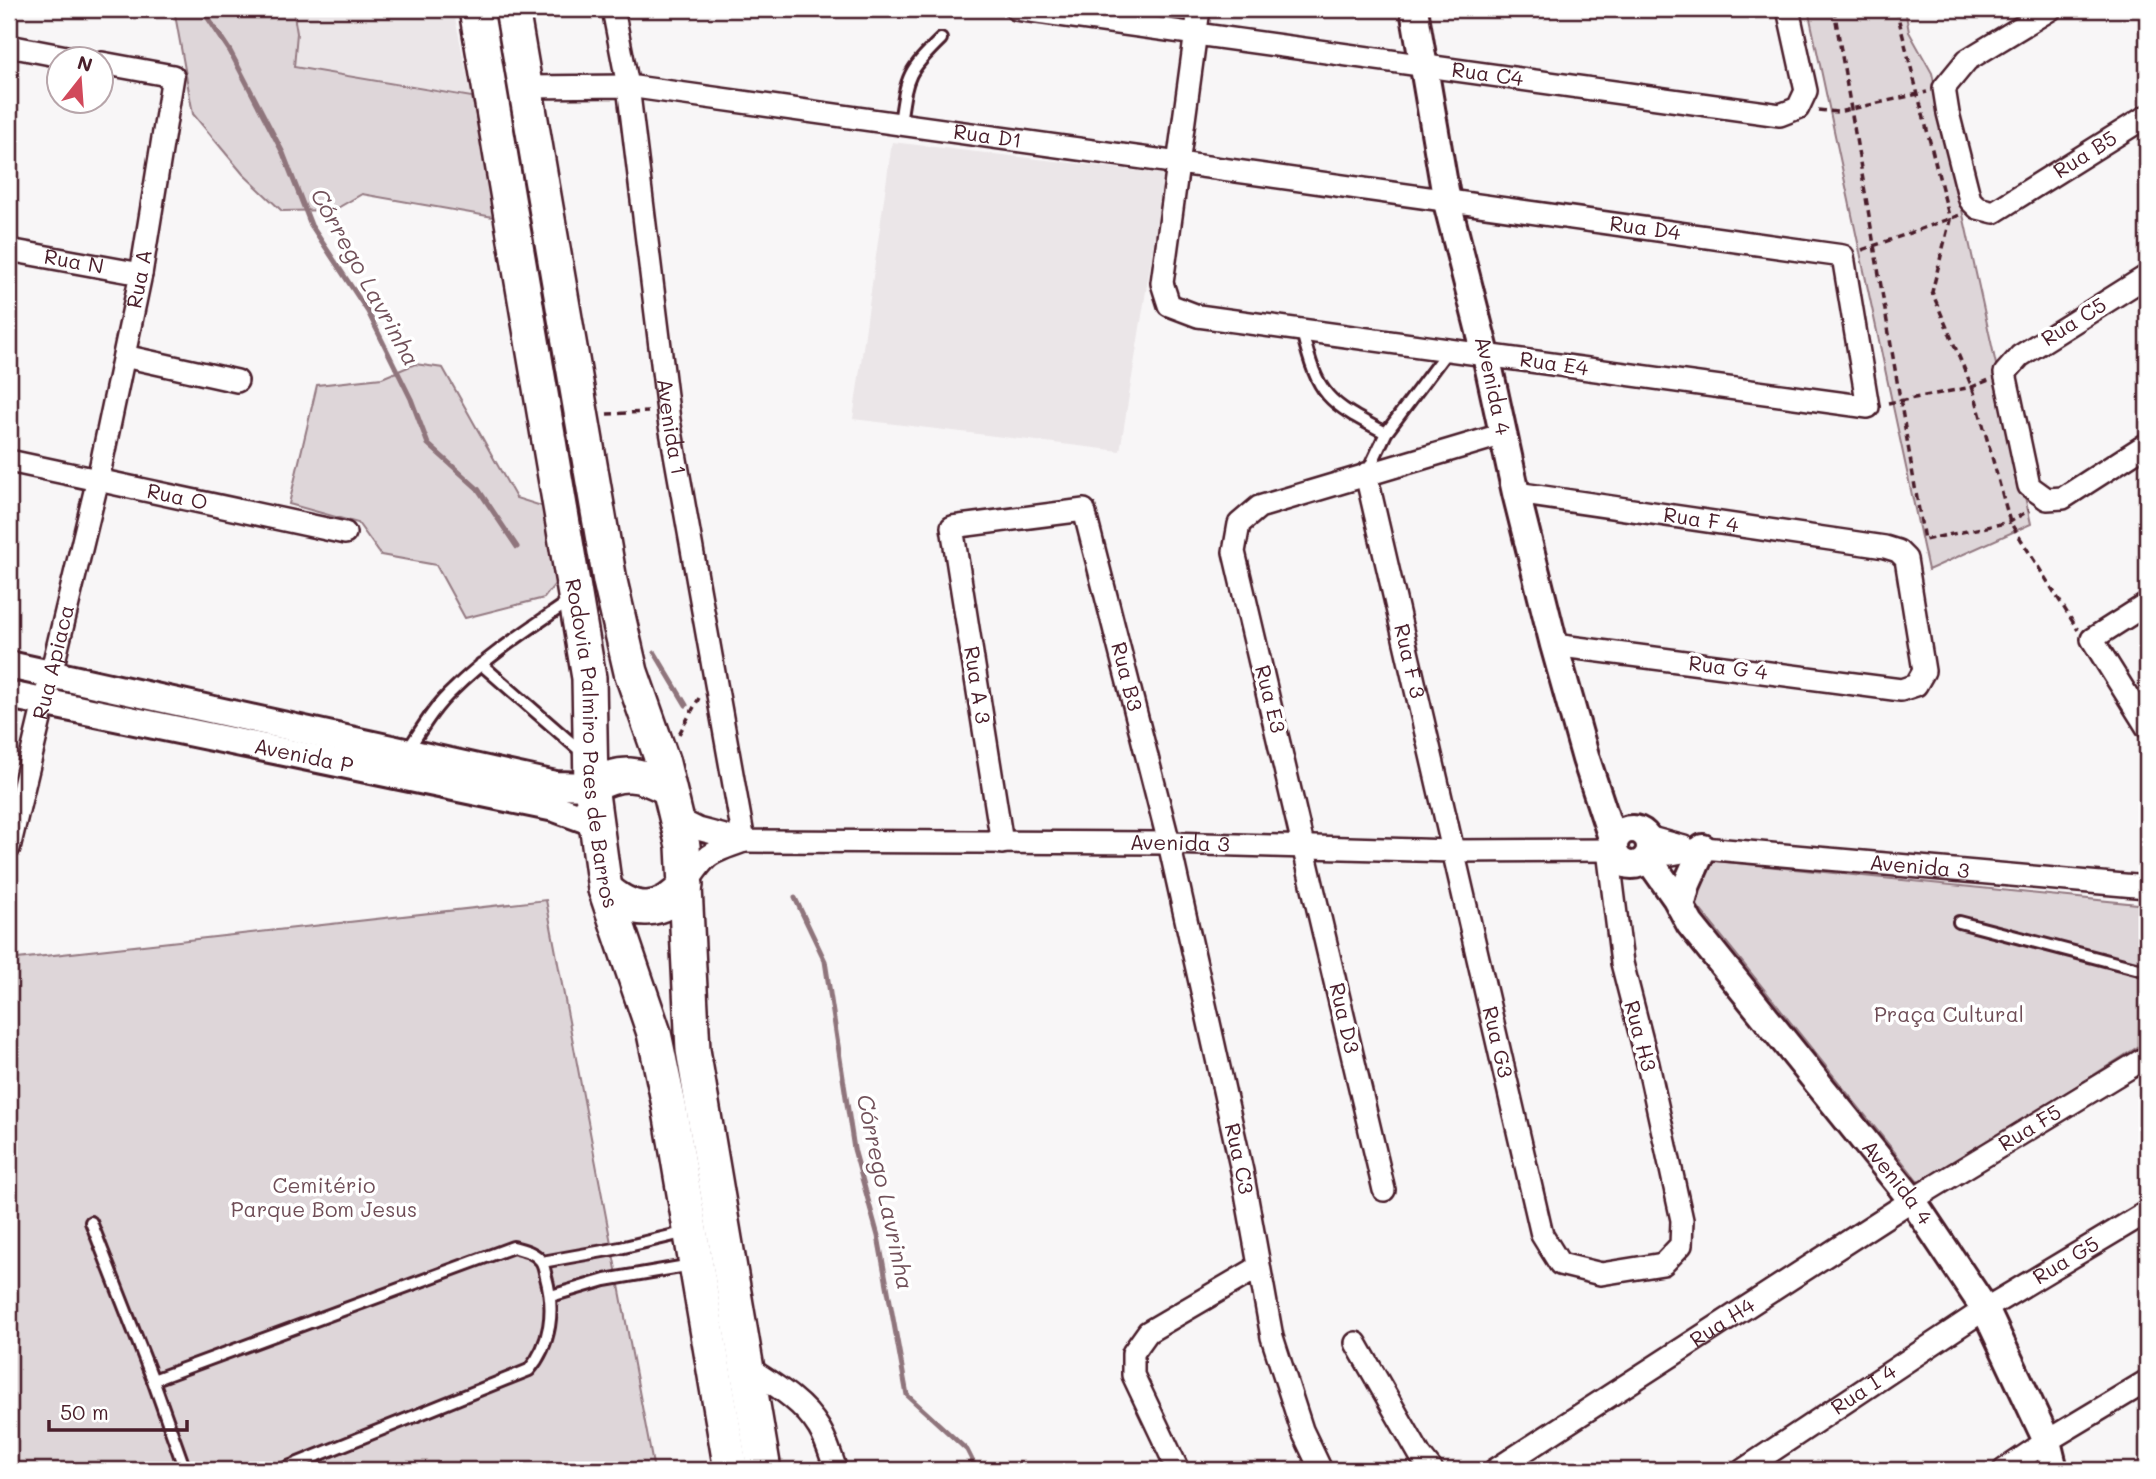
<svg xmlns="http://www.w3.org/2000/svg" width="2156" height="1479" viewBox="0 0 2156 1479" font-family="Mali,sans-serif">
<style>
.built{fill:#ebe6e8}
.green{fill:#ded6d9;stroke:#947a82;stroke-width:2}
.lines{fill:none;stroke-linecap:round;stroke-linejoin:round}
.stream{stroke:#8f747b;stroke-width:5}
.service-casing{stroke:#4a1f2b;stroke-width:16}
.minor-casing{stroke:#4a1f2b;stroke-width:26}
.tertiary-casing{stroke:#4a1f2b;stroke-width:32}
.primary-casing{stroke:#4a1f2b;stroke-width:38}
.path{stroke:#4a1f2b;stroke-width:3.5;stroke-dasharray:7 5;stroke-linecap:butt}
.service{stroke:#fff;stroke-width:10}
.minor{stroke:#fff;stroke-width:21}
.tertiary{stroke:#fff;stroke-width:26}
.primary{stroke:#fff;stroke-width:33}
.labels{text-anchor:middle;stroke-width:7;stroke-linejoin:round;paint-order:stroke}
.street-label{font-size:21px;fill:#4a1f2b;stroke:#fff}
.park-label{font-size:21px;fill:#6f4d56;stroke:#fff}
.water-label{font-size:23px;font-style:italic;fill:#72515a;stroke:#fff}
</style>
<rect width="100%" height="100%" fill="#f8f6f7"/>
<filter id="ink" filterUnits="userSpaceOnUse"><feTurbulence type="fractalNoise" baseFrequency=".0143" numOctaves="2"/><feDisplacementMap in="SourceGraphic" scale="14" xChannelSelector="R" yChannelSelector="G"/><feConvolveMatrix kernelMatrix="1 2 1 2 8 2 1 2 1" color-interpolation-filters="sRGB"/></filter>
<g filter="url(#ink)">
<path class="built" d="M293,9H453L472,97L294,67L297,33Z
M892,142L1165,174L1120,451L853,419Z"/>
<path class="green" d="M174,9H293L297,33L294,67L472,97L499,218L362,194L334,210L282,211L243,174L193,114Z
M1808,9H1905L1909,32L1932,73L2031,524L1928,570Z
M415,364L443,368L516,498L548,508L561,576L544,598L465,618L436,565L381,555L358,523L289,504L317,385L382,378Z
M1707,860L2147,905V1041L1921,1185L1694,902Z
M546,900L654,1470H9V960Z"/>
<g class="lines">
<path class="stream" d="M202,9L230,51L283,153L311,225L368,312L411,399L428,444L478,489L517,547
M655,653L686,705
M795,898L825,961L854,1149L878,1236L907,1395L967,1450L977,1470"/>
<defs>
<path id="service" d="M900,123C907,76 906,73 941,39
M1302,331C1318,397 1327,402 1386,433
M1367,473L1386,433L1448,350
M481,664L584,754
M407,751C421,730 434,707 453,690C488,655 531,628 571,600
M1959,922L2147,971
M91,1222L153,1380L185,1470
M542,1262L620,1248L687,1232
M551,1296L605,1280L692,1265
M153,1380L513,1247C523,1250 535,1252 541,1261C544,1265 545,1273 546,1277C555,1310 551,1344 529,1370L281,1470"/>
<g id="minor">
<path id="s1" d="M613,9L628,86L669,420L744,841"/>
<path id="s2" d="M1016,9L1780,115L1798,108L1806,91L1788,9"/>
<path id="s3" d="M2051,9L1967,60L1944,88L1948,113L1970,200L1978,208L1994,212L2147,116"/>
<path d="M9,46L82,60"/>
<path id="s4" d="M525,87L628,86L1843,256L1868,407L1198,316L1169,305L1162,283L1199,9"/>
<path id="s5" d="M9,250L141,274"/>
<path d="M2147,276L2020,356L2005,373L2029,486L2047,499L2063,498L2147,444"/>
<path d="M124,356L237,381"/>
<path id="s6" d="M9,461L345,533"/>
<path id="s7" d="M1366,474L1542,1235L1560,1264L1601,1274L1663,1264L1681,1245L1682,1220L1648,1064L1622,963L1608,850"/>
<path id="s8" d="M1516,493L1885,547L1898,551L1906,559L1924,671L1916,685L1901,690L1554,645"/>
<path d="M2147,604L2092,639L2147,727"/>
<path id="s9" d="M676,818L698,829L744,841L1169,843L1452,851L1615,850"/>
<path d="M1647,837L1684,847"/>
<path id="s10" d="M1002,843L952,527L1084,510L1169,843L1242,1171L1272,1337L1302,1430L1321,1470"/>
<path id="s11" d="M9,848L98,479L141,274L173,76L102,63"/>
<path id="s12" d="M1648,855L1672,854L1703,848L2147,887"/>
<path d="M686,885C707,853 709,853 744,841"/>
<path d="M1384,1190L1234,552L1239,524L1259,507L1504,434"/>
<path d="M1356,1343L1420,1455L1432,1470"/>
<path d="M747,1367C773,1384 803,1401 819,1428C827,1441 831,1457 836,1470"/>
<path d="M1178,1470L1133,1375V1353L1148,1332L1259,1267"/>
<path id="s13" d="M1495,1470L1912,1200L2147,1057"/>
<path id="s14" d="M1743,1470L1985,1309L2147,1212"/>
<path d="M2004,1470L2047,1441L2147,1381"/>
</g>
<g id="tertiary">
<path id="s15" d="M1414,9L1447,202L1486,355L1516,493L1554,645L1586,759L1614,844"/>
<path d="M9,665L555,785L591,786"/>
<path id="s16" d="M9,695L555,808L596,823"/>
<circle cx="1632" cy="847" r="18"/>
<path id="s17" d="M1647,857L1676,898L1690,924L1912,1200L1985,1309L2047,1441L2054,1470"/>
<path d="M1681,907L1687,884L1703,848"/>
</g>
<g id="primary">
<path id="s18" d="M476,9L589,678L591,786L605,889L654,1033L669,1105L731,1470"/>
<path d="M512,9L610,581L631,672L663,763L683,846L693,1050L764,1470"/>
<path d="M591,786C622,770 638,772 668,788"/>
<path d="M605,889C633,915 661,915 686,885"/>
</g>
</defs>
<use href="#service" class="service-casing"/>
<use href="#minor" class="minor-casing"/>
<use href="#tertiary" class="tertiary-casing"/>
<use href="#primary" class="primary-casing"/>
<path class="path" d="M1834,9L1924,540L2010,522L2029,510
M1896,9L1950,220L1932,292L1974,392L2010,522L2078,630
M1818,110L1838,112L1927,92
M1862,250L1960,215
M1888,403L1972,387L1989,380
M607,414L648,412
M679,734L699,698"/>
<use href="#service" class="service"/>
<use href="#minor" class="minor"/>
<use href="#tertiary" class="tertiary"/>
<use href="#primary" class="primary"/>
</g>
</g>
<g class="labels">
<g class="street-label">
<text dy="7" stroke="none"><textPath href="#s2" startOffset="476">Rua C4</textPath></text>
<text dy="7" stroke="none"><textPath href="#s4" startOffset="466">Rua D1</textPath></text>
<text dy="7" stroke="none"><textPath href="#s3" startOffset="385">Rua B5</textPath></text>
<text dy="7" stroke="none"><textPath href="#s4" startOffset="1130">Rua D4</textPath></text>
<text dy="7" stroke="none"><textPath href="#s5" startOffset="66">Rua N</textPath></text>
<text dy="7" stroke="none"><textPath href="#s11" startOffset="584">Rua A</textPath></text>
<text transform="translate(2074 322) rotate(-32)" y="7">Rua C5</text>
<text transform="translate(1554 364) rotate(8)" y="7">Rua E4</text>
<text dy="7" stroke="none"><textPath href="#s15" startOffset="385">Avenida 4</textPath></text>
<text dy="7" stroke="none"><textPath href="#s1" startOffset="422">Avenida 1</textPath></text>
<text dy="7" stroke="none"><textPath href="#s6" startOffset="172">Rua O</textPath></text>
<text dy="7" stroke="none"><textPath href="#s8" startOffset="187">Rua F 4</textPath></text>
<text dy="7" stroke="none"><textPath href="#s11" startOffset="191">Rua Apiaca</textPath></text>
<text dy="7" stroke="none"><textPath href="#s7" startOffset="192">Rua F 3</textPath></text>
<text transform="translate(1728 668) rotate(7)" y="7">Rua G 4</text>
<text dy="7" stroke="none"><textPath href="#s10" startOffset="625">Rua B3</textPath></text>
<text transform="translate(977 685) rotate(81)" y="7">Rua A 3</text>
<text transform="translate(1270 699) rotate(76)" y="7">Rua E3</text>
<text dy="7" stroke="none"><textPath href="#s18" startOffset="744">Rodovia Palmiro Paes de Barros</textPath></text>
<text dy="7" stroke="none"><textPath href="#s16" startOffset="301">Avenida P</textPath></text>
<text dy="7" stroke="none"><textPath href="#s9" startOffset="508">Avenida 3</textPath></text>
<text dy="7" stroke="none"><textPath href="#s12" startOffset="273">Avenida 3</textPath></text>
<text transform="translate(1344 1018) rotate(77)" y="7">Rua D3</text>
<text transform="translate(1640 1036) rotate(75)" y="7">Rua H3</text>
<text dy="7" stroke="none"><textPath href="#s7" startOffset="583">Rua G3</textPath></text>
<text dy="7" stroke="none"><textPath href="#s13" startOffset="635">Rua F5</textPath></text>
<text dy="7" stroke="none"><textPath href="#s10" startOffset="1120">Rua C3</textPath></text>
<text dy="7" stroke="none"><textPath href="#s17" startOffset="411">Avenida 4</textPath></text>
<text dy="7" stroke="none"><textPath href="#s14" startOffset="385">Rua G5</textPath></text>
<text dy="7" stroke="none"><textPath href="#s13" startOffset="271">Rua H4</textPath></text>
<text dy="7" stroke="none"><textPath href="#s14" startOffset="145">Rua I 4</textPath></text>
</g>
<g class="park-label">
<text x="1949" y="1022">Praça Cultural</text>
<text x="324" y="1193">Cemitério<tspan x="324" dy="24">Parque Bom Jesus</tspan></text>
</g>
<g class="water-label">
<text transform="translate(365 277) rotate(61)" y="8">Córrego Lavrinha</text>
<text transform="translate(885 1192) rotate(78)" y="8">Córrego Lavrinha</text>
</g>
</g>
<rect width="2156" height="1479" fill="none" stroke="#fff" stroke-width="35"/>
<rect x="18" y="18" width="2121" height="1444" fill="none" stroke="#4a1f2b" stroke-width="2.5" filter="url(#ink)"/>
<g transform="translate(80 80) rotate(17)"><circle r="33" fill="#ffffff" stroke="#b7a5aa" stroke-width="2"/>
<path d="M0-5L12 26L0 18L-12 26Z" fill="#d1495b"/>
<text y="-10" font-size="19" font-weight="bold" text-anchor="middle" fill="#4a1f2b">N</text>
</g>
<path d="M49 1420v10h138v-10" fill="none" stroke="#4a1f2b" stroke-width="3.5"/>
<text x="60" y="1420" font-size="21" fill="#4a1f2b" stroke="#ffffff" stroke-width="5" paint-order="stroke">50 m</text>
</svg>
